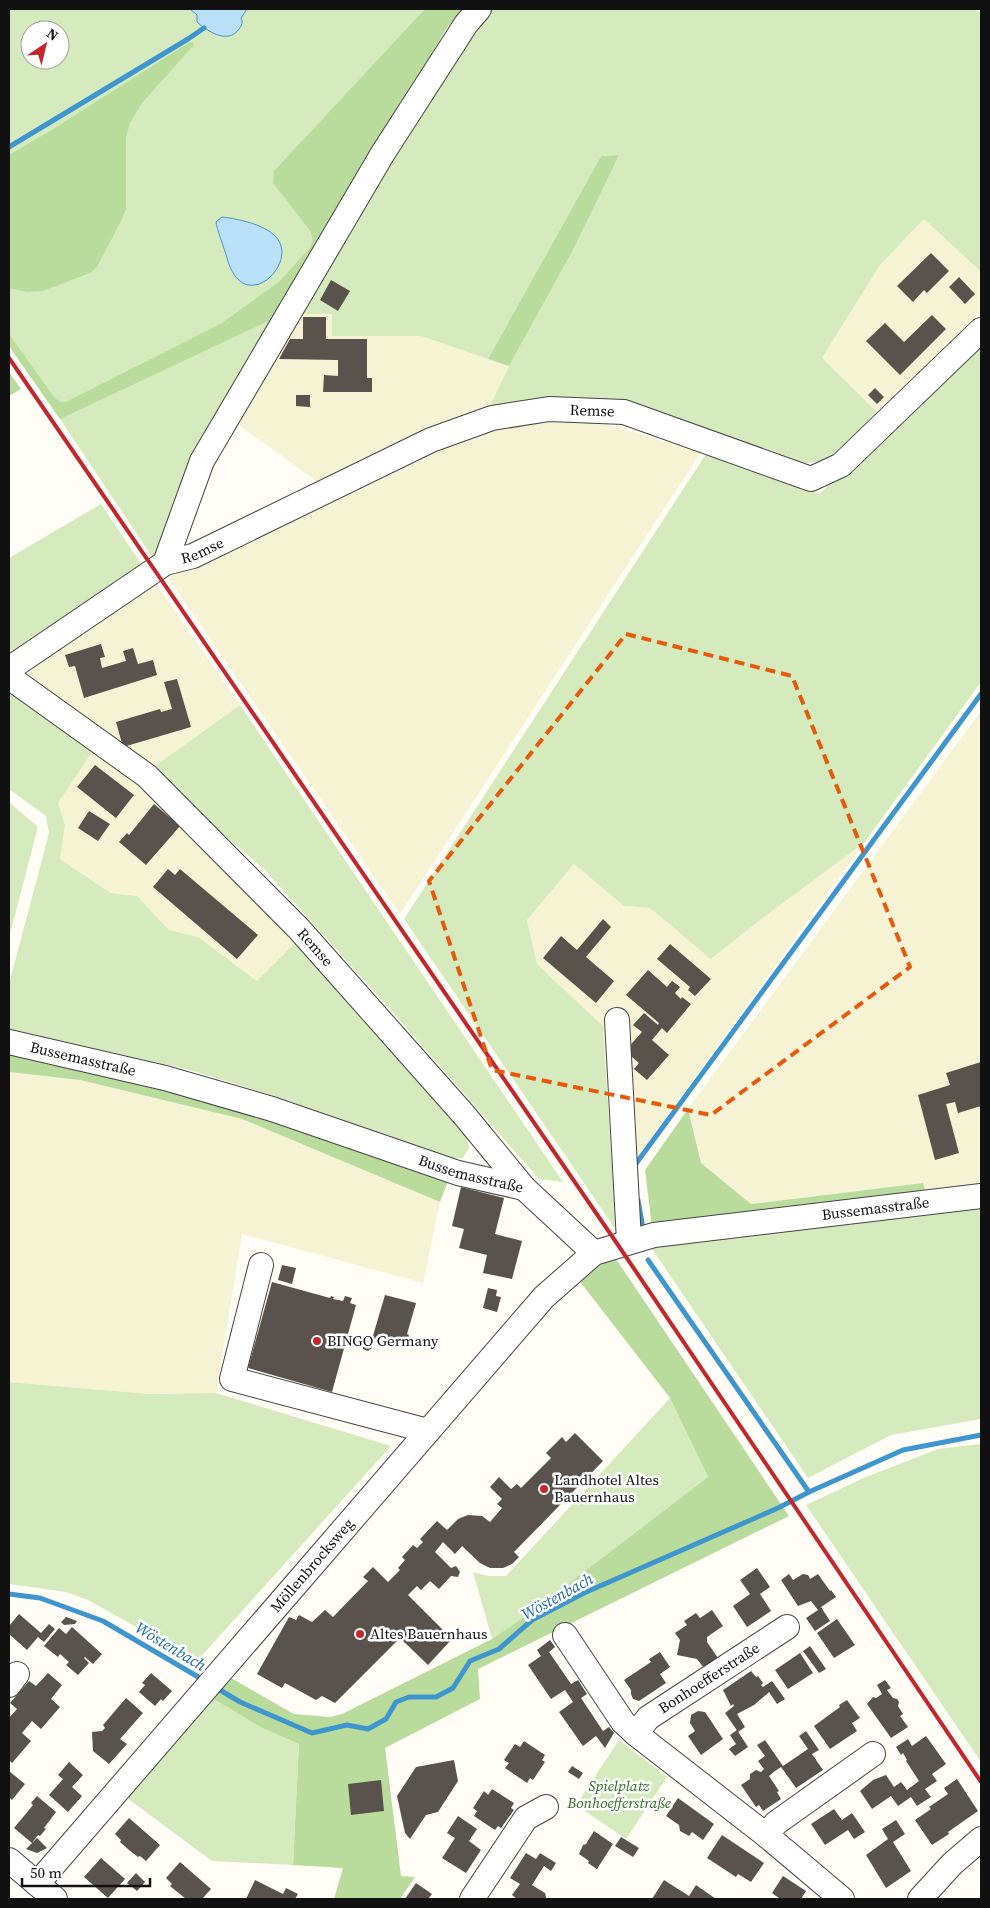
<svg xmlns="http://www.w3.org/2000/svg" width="990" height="1908" viewBox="0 0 990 1908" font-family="'Source Serif 4',serif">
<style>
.farmland{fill:#f6f3d4}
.green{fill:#d5ebbd;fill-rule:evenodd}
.forest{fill:#b9dc9c}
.water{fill:#b9e0f7;stroke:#3f96cf}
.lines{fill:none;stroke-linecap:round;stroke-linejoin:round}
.stream{stroke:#3f96cf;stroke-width:5}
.building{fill:#5a524d}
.minor-casing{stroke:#444;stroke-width:26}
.minor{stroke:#fff;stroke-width:24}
.rail{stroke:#c4262e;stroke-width:4}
.marked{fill:none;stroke:#e8590c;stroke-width:4;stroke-dasharray:10 6;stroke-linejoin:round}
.poi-dot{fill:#c4262e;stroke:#fff;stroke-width:2}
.labels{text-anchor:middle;stroke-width:5;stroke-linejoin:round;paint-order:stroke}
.street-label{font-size:15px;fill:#111;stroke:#fff}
.poi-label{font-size:15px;fill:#111;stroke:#fff;text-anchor:start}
.park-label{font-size:15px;font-style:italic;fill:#2f6b1f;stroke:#fff}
.water-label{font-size:16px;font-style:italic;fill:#1768a6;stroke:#fff}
</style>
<rect width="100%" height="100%" fill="#fffdf5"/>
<path class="farmland" d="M924,219L981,272V311L878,413L822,358L880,265Z
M294,314H332L333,336H421L509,366L489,408L322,485L233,421Z
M530,420L599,422L701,452L400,914L165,573L461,441Z
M153,580L240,705L148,771L28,682L29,666Z
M981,711V1190L928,1199L923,1183L751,1204L701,1163L688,1109Z
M95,748L144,782L299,939L258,981L198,937L169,930L137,896L112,893L60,859L65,825L58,803Z
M864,843L632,1165L606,1057L603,1026L537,964L527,920L574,864L624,906L650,908L712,959L768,914Z
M9,1072L80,1080L242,1119L440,1202L423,1283L242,1234L216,1393L150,1394L9,1382Z"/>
<path class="green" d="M9,9H463L446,29L277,317L155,561L60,419L9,346ZM30,30H60V60H30Z
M487,9H974L981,13V272L924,219L880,265L822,358L878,413L826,461L796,464L707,430L489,408L509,366L572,252L618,155L601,156L488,359L421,336H332V314H294Z
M981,341V682L864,843L768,914L711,959L650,908L624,906L574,864L527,920L537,964L603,1026L616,1230L404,919L706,454L819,494Z
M101,504L145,569L9,655V558Z
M9,690L95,748L58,803L65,825L60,859L111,893L137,896L169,930L198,937L257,981L299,939L466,1130L469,1148L463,1158H449L281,1098L186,1069L9,1029V984L49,833L46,816L9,789Z
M240,705L563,1182L539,1179L388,1007L263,868L148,771Z
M9,802L38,827L9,938Z
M981,1206V1419L891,1435L808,1478L650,1246Z
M9,1382L150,1394L216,1393L391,1446L197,1661L88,1600L66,1592L9,1584Z
M670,1398L708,1477L531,1612L492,1639L473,1572L488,1576H506Z
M981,1444V1762L806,1505L866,1477L938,1449Z
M212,1698L262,1728L299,1744L293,1865L212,1861L127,1798Z
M619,1740L667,1777L626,1839L576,1805Z"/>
<path class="forest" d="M425,9H463L446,29L277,317L60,419L9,346V334L54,397L60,402H66L222,323L280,281L308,250C313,244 313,239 311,232L273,183L274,171Z
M190,42L194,43L193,46L142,103L130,123L126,137V209L121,221L97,267L90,273L43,291L27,292L9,288V155L50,131Z
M619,155L572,252L509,366L488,359L601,156Z
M9,372L21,389L9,396Z
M9,1048L200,1094L450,1176L440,1202L242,1119L80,1080L9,1072Z
M688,1109L701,1163L751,1204L923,1183L928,1199L652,1227L645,1170Z
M614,1256L789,1516L478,1669L480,1699L385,1748L401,1876L415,1877L400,1899H334L343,1868L293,1865L299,1744L262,1728L212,1698L231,1678L294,1714L330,1717L342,1714L492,1639L531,1612L708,1477L670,1398L578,1279Z"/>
<path class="water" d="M190,9H247L241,18C243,22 242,25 239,29C228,45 207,31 197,22V15Z
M222,217C239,219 276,226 281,246C289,272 242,313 227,258C225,250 216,227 216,222Z"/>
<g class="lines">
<path class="stream" d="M9,147L188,39L204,28
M632,1169L981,694
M638,1200L643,1229
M648,1260L809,1492
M9,1594L40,1598L103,1621L205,1681
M215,1687L240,1702L312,1733L347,1725L368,1729L386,1719L396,1702L409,1697H436L453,1688L470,1661L499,1649L532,1620L584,1593L778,1508L809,1492L903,1450L981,1435"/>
</g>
<path class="building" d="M931,253L949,271L927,293L924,290L913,302L897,286Z
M959,277L975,294L965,304L949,287Z
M331,280L350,291L338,311L320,300Z
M932,315L946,329L900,375L866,341L885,323L904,342Z
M303,317H326V339H367V378H372V392H323L324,375L338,376V360L279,359L290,339H303Z
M875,388L884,397L877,404L868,395Z
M296,395H310V407L296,406Z
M101,644L105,657L100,658L102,668L126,661L123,651L133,648L138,664L153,660L157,675L84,698L75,666L69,667L65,655Z
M177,679L191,727L123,747L116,722L160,709L161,712L172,709L164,682Z
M95,765L134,795L116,818L77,787Z
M154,804L180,826L146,865L119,842L127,833L129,835Z
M89,811L110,824L98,841L78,828Z
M168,869L175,875L180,869L258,935L237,959L153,887Z
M603,919L611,927L586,957L614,981L596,1003L543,958L561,936L577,950Z
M670,944L711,979L695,996L688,990L690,987L657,959Z
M648,970L667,987L672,981L680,987L675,993L681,999L682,997L691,1004L667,1033L662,1028L652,1040L669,1055L647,1080L634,1069L639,1063L625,1051L642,1032L633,1025L644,1013L658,1025L659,1023L626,995Z
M981,1062V1106L958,1113L955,1102L946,1104L959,1153L935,1160L918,1095L950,1085L946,1073Z
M461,1187L504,1198L495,1234L522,1241L512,1279L483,1273L487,1255L459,1248L464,1229L452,1226Z
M282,1265L296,1268L292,1284L278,1280Z
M272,1282L330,1298L331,1296L334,1297L333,1299L343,1301L345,1296L352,1298L350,1303L356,1305L332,1392L248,1368Z
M488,1288L497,1290L496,1296L501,1297L497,1312L483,1308Z
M385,1295L416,1303L407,1334L409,1335L404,1348L372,1339Z
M367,1341L371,1343L372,1348L368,1351L363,1349V1344Z
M575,1433L603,1461L514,1552L519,1557L512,1564L503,1568H490L480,1563L462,1546L455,1554L443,1542L435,1552L451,1568L456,1566L460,1572L458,1577L451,1576L439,1589L430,1581L421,1590L417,1586L408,1595L452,1639L428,1665L400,1638L335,1703L322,1696L316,1700L285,1683L282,1688L257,1674L289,1617L296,1620L299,1615L312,1622L325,1610L333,1617L368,1581L363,1577L373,1567L388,1582L400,1570L398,1568L405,1560L402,1557L413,1545L417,1548L423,1542L420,1539L437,1521L447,1530L458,1519L468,1515L482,1516L490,1522L502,1508L497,1504L502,1499L490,1487L499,1477L511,1489L517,1484L521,1488L551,1458L546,1453L562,1437L566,1442Z
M757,1568L770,1587L760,1594L771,1611L747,1627L733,1606L750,1594L740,1580Z
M789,1574L793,1580L803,1574L808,1575L810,1579L818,1574L830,1591L831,1590L836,1597L821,1607L830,1621L815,1631L806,1618L818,1610L811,1601L798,1606L781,1580Z
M712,1610L723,1626L707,1637V1642L718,1658L704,1668L697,1659L677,1655L680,1640L675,1633L687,1625L684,1621L696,1613L700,1618Z
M19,1614L41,1633L49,1624L55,1629L44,1642L38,1637L27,1650L9,1634V1626Z
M66,1617L77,1621L75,1624L64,1625L61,1622Z
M837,1619L855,1645L834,1658L817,1633Z
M72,1627L102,1654L93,1664L85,1657L84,1658L89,1663L78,1675L66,1665L69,1662L60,1654L58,1657L44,1646L59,1628L66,1634Z
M550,1640L555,1647L549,1652L571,1684L578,1680L587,1694L581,1698L603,1731L609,1727L614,1733L605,1748L596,1736L583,1746L559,1712L573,1702L565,1690L551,1699L528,1665L541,1656L537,1650Z
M810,1646L826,1669L819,1673L803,1651Z
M660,1652L670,1667L660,1674L666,1683L639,1701L633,1699L631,1694V1690L624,1680L651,1662L649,1659Z
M800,1653L813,1673L788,1689L775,1670Z
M751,1671L756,1677L758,1676L763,1683L761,1685L763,1687L772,1681L785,1699L777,1704L769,1692L767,1694L754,1705L737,1714L745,1727L738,1732L725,1713L734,1706L733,1704L731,1706L723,1690Z
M48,1673L62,1685L51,1699L60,1707L41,1729L32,1721L22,1733L31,1741L12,1763L9,1760V1718L17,1709L10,1703L29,1681L36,1686Z
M151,1673L172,1691L163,1701L161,1699L155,1706L139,1692L145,1685L142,1683Z
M885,1680L891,1688L887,1690L893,1698L897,1699L899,1702L898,1706L903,1714L900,1716L908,1727L891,1738L867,1704L873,1697L876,1698L882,1694L877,1685Z
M126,1698L143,1713L120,1739L127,1744L109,1764L93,1751L92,1732L102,1731L105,1728L103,1725Z
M847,1700L860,1718L852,1723L857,1731L830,1749L814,1726L840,1707L839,1705Z
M698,1711L705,1712L723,1739L701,1755L688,1736L695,1731L690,1723L691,1715Z
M737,1730L748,1747L735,1756L729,1749L736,1744L730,1735Z
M806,1731L819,1750L812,1754L823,1770L796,1788L781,1767L775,1771L769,1776L779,1791L777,1792L781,1799L763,1811L759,1805L756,1807L741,1785L750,1779V1774L756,1770L761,1772L764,1769L758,1761L765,1756L757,1745L765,1740L783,1766L808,1749L799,1736Z
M926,1736L946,1764L932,1774L937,1781L925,1789L931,1797L917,1806L911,1797L898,1806L891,1796L872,1809L860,1791L873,1780L886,1775L894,1787L901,1782L907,1790L919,1781L906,1761L907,1760L903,1753L901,1755L896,1747L908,1739L912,1746Z
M524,1741L545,1755L542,1760L545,1762L533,1780L530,1778L527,1783L505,1768L509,1763L504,1760L515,1744L520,1747Z
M454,1760L458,1781L438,1812L426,1815L410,1839L405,1833L397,1796L416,1767Z
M69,1762L83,1775L72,1787L82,1796L68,1812L49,1795L63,1779L58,1775Z
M572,1766L583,1773L579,1779L568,1772Z
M9,1771L25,1784L12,1800L9,1797Z
M957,1779L978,1811L948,1832L949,1834L932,1845L915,1820L931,1809L929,1807L948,1794L944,1788Z
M381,1780L384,1811L351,1815L348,1784Z
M492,1789L514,1803L511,1808L514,1810L501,1828L498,1826L495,1830L474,1816L477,1811L473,1808L484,1791L488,1795Z
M37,1796L56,1812L44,1828L46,1829L40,1836L38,1835L32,1843L14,1828L33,1805L31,1803Z
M678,1798L714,1824L703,1840L692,1832L689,1836L680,1831L679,1825L666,1816Z
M834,1809L842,1820L852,1813L865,1832L854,1839L848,1830L825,1845L811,1824Z
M458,1816L477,1829L469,1841L481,1850L466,1873L442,1858L455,1838L447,1833Z
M129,1818L160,1845L146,1861L140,1856L138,1857L129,1850L120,1842L121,1840L115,1834Z
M896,1820L905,1834L893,1842L911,1871L886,1888L866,1855L888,1839L882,1829Z
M594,1831L613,1844L597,1869L588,1863L589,1861L579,1854L583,1845L586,1844Z
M722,1835L764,1863L751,1882L738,1874L736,1877L707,1858Z
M621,1837L639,1848L633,1857L615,1846Z
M37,1838L47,1848L37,1853L26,1849Z
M526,1853L536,1859L540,1853L556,1863L551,1871L544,1866L532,1885L545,1893L546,1897L545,1899H517L512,1895L520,1884L510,1878Z
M101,1858L125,1879L108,1898L84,1877Z
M180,1862L211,1889L202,1899H186L170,1886L172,1884L166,1878Z
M136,1873L145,1882L137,1891L127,1883Z
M783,1876L806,1891L801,1899H778L779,1898L772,1893Z
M255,1880L283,1894L286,1888L298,1894L295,1899H246Z
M664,1880L689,1896L696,1885L716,1899H652Z
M416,1883L432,1894L428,1899H405Z"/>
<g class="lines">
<defs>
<g id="minor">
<path d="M165,563L202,461L383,153L466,24L479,9"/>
<path id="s1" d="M9,669L165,563L193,556L431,440L492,418L549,409L624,412L811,479L841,465L981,330"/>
<path id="s2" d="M9,677L147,776L299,929L465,1116L524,1188L594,1253"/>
<path d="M617,1020L629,1241"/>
<path id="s3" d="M9,1042L165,1078L272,1109L458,1173L524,1188"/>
<path d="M261,1265L232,1379L428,1431"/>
<path d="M787,1627L648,1718L636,1734L766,1835L842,1899"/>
<path d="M565,1635L623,1722L636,1734"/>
<path d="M9,1685L17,1674"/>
<path d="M766,1835L776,1823L873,1754"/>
<path d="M9,1860L55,1899"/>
<path id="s4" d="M37,1884L544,1297L594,1253L654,1235L981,1196"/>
<path d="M472,1899L526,1818L546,1807"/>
<path d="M920,1899L952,1864L981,1839"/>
</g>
</defs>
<use href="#minor" class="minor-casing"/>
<use href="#minor" class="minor"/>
<path class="rail" d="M9,358L618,1245L981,1782"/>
</g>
<path class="marked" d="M626,634L792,676L910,967L711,1115L492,1070L429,881Z"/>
<g class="poi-dot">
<circle cx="317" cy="1341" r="5"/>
<circle cx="544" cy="1489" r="5"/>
<circle cx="360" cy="1634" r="5"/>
</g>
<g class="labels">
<g class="street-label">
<text dy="5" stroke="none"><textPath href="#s1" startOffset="648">Remse</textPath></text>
<text dy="5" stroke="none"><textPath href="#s1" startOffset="228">Remse</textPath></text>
<text dy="5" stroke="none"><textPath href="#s2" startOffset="410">Remse</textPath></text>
<text dy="5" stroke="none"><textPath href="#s3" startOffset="76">Bussemasstraße</textPath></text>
<text dy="5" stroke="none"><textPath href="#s3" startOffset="481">Bussemasstraße</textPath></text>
<text dy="5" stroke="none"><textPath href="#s4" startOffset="1128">Bussemasstraße</textPath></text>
<text dy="5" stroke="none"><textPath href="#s4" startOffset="421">Möllenbrocksweg</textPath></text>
<text transform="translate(709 1678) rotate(-33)" y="5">Bonhoefferstraße</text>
</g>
<g class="poi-label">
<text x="327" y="1346">BINGO Germany</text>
<text x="554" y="1485">Landhotel Altes<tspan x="554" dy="17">Bauernhaus</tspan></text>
<text x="370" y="1639">Altes Bauernhaus</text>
</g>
<g class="park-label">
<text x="619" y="1791">Spielplatz<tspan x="619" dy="17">Bonhoefferstraße</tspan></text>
</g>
<g class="water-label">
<text transform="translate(557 1596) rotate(-29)" y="6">Wöstenbach</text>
<text transform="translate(171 1646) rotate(31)" y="6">Wöstenbach</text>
</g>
</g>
<rect width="990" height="1908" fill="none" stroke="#111111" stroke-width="20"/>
<g transform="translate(45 45) rotate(35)"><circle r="24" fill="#ffffff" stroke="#a0a0a0"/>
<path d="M0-4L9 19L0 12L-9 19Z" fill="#c4262e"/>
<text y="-8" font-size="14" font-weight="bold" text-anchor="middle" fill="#111111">N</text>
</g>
<path d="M22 1878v8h128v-8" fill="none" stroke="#111111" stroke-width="2.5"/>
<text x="30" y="1878" font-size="15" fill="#111111" stroke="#ffffff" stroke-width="4" paint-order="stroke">50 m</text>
</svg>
